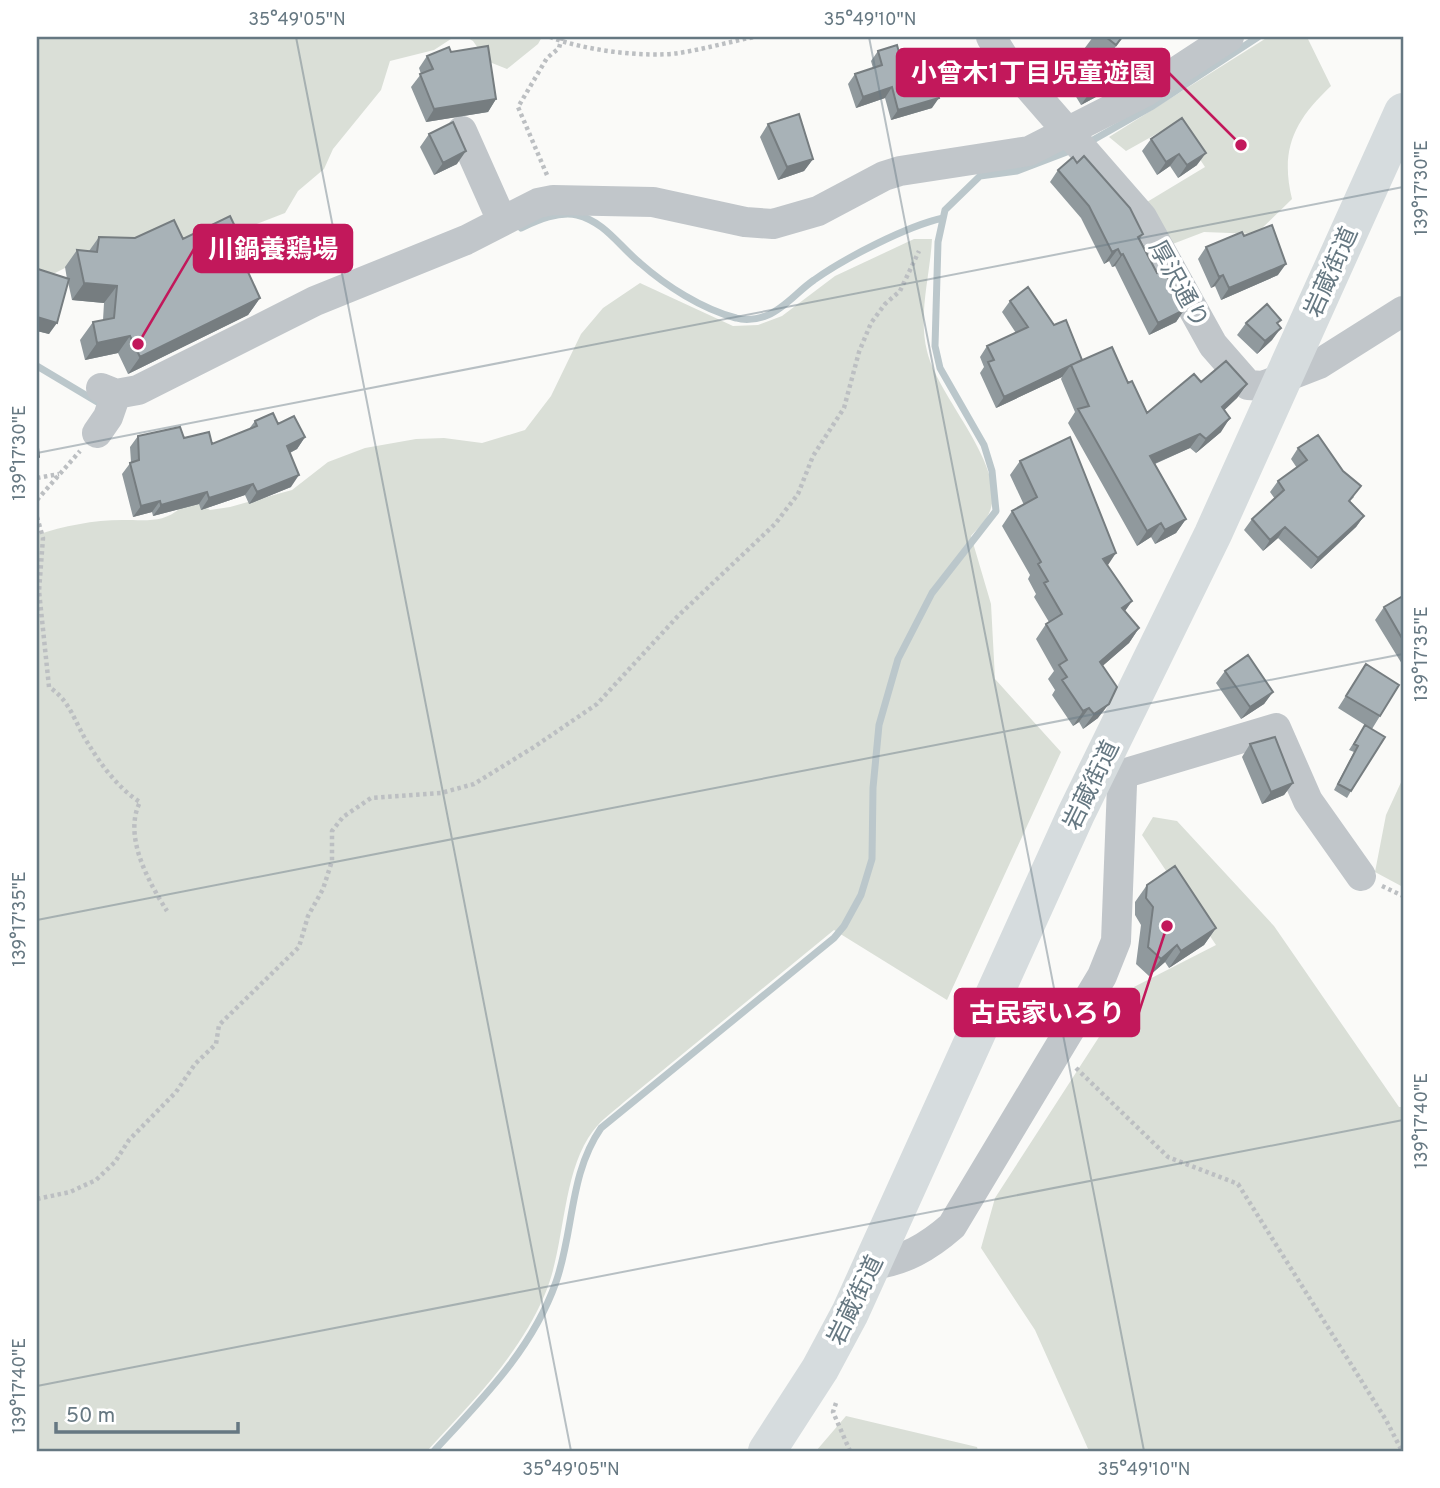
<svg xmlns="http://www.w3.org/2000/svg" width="1440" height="1488" viewBox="0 0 1440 1488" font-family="Overpass,'Noto Sans JP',sans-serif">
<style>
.green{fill:#dadfd7}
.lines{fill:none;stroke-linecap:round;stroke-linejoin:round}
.stream{stroke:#bbc7cb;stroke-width:7}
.path{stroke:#bcbfc2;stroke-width:4.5;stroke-dasharray:3.5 3.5;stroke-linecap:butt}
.minor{stroke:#c1c6ca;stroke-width:30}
.major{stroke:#d6dcde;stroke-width:38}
.wall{fill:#90999d}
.shaded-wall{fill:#767d80}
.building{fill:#a8b2b7;stroke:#767d80;stroke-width:2}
.ticks{fill:none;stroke:#667882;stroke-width:2;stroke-opacity:0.45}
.labels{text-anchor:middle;stroke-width:7;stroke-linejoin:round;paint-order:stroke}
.street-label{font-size:24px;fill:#667882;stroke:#fff}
.leader{fill:none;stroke:#c2185b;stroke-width:2.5}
.callout-dot{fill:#c2185b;stroke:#fff;stroke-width:2.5}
.callout{fill:#c2185b;stroke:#c2185b;stroke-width:2.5}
.callout-label{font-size:26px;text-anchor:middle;font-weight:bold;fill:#fff}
.neatline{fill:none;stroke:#667882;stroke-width:2.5}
.ticks-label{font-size:18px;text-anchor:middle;fill:#667882}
</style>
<rect width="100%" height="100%" fill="#fafaf8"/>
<path class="green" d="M37,37H454L434,50L390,61L381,90L333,149L324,169L298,191L285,213L226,236L115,243L45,278L37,279Z
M466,37H542L538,44L507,69L487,61L473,41Z
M1268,37H1307L1331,86C1294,121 1280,149 1292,199L1256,234L1204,232L1170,245L1142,205L1205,167L1176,123L1126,151L1109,137Z
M914,239H932C930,276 918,314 927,351C938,398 1007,465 990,511C987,520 977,529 971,536L991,604L995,679L1061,752L947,1000L834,930L624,1102C614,1111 601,1120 593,1131C561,1173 566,1245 545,1294C518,1357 472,1402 427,1451H37V535C63,526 94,520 122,520C153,520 167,524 190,499L210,510L230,507L292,490L328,462L365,448L416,439L444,438L482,443L525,430L551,396L581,334L603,308L640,283L733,326L758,325L782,316L835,276Z
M1403,778V887L1375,872L1386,815Z
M1153,817L1177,821L1274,926L1399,1107H1403V1451H1089L1035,1330L981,1248L995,1198L1130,989L1216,945L1142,835Z
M846,1416L977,1447L978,1451H816Z"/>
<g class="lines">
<path class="stream" d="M1086,144L1151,107L1258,37
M521,228C538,220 559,211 577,215C605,222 619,246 640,263C666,286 702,309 736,318C746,321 758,319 768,315C785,308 799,290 814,280C845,258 907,226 943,218
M37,366L104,406
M434,1451C482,1399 532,1350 556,1282C574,1231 569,1174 601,1128L834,938L844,926L861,895L872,859L873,788L879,725L898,659L932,593L996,511L992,471L984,445L940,368L935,346L938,242L945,210L980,176L1017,171L1072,150"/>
<path class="path" d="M550,37C583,50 644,58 679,53C704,49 729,42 754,37
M547,175L518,107L547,58L559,48L562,37
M37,478L59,474
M37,500L80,451
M37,517L43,538L39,591L49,687C71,701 75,724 89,745C101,765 120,790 140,802C123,836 148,881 167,911
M1382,886L1403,896
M1076,1068L1168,1157L1238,1184L1386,1420L1402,1451
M37,1199L70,1192L96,1180L115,1162L129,1140L176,1092L195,1064L216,1044L219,1025L299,947L308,916L323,889L332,861V831L343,817L371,798L441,793L474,784L534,747L597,704L678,616L775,524L798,494L813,456L844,408L859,352L871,323L885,304L900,291L919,251
M836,1403L833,1412L850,1451"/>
<path class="minor" d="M991,37L1006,61L1142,217L1213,345L1248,385L1263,386L1319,364L1403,311
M462,131L502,221
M101,388L116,394L138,390L315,301L466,240L538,203L553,200L653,202L745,222L773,224L818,211L884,176L900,171L1029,151L1145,92L1229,37
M97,433L108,417L116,394
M1119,775L1276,728L1308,801L1361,876
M872,1265C904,1261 928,1247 952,1226L1102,976L1116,941L1122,785L1119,775L1103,757"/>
<path class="major" d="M767,1451L820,1369L850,1313L1076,814L1213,534L1403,112"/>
</g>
<path class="wall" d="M1093,37H1123L1105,61L1116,79L1107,91L1081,105L1064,77L1072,64L1090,53L1084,49Z
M878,51L904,71L932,108L891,120L885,98L856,108L848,84L855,74L873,68L871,61Z
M451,52L496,99L488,112L426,122L411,87L421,74L419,68L427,56Z
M1182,118L1197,165L1178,178L1170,166L1157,175L1142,151L1151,139Z
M768,124L813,159L804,171L778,180L760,137Z
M429,134L457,164L434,175L420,147Z
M1058,170L1143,234L1140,239L1157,273L1184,310L1176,322L1149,335L1115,266L1112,267L1109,261L1104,264L1081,218L1050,182Z
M1244,236L1278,275L1221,300L1215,286L1211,288L1198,259L1206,247Z
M99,237L183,239L244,263L260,298L248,315L128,374L118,353L85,360L80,340L93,322L103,320L104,303L72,300L68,282L49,334L37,331V271L38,269L67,279L65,267L77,250L89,251Z
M1010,301L1054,325L1082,360L1128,383L1147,413L1201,382L1247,384L1237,398L1224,410L1221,432L1196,453L1190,448L1155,464L1186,519L1176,533L1155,544L1151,537L1137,546L1068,423L1075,412L1061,379L1062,377L996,408L980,373L984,367L980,357L987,346L1016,333L1002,312Z
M1246,323L1278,324L1272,340L1257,354L1237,335Z
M255,421L278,424L305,437L297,449L290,453L291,487L249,504L245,495L201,510L199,504L153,516L152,512L133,517L122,474L131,462L130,447L138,436L184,438L212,444L249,429Z
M1298,448L1354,497L1350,501L1364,516L1356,527L1311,569L1278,538L1263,551L1244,530L1252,519L1275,499L1270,492L1278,481L1297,468L1291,459Z
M1020,461L1108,566L1132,601L1125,611L1139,628L1129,643L1102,666L1098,718L1083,729L1079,722L1073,726L1052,695L1055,690L1048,679L1054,671L1036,639L1046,624L1049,622L1034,597L1036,594L1028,579L1030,575L1002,526L1012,511L1024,505L1010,475Z
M1403,596V663L1402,664L1375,620L1384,607Z
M1366,664L1380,716L1372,729L1351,791L1347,798L1334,790L1354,752L1349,750L1365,725L1338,708Z
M1225,671L1273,692L1264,704L1241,719L1216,683Z
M1250,744L1293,783L1284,795L1262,804L1242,757Z
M1147,885L1216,928L1204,945L1169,968L1165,962L1149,976L1136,964L1141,925L1135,915V902Z"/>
<path class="shaded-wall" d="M1116,79L1107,91L1081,105L1090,92Z
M892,87L885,98L856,108L863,97Z
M939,98L932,108L891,120L898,110Z
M496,99L488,112L426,122L434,109Z
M466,151L457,164L434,175L443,163Z
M1206,153L1197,165L1178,178L1187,165Z
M1179,154L1170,166L1157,175L1166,162Z
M813,159L804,171L778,180L787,167Z
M1118,249L1109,261L1104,264L1112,252Z
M1123,254L1115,266L1112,267L1121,255Z
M1286,264L1278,275L1221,300L1229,288Z
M1223,275L1215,286L1211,288L1219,277Z
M84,283L117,286L104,303L72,300Z
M260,298L248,315L128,374L140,357Z
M1184,310L1176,322L1149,335L1158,323Z
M37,317L57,323L49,334L37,331Z
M1281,328L1272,340L1257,354L1265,341Z
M130,336L118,353L85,360L97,343Z
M1070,366L1062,377L996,408L1004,397Z
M1247,384L1237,398L1212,422L1222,407Z
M1230,418L1221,432L1196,453L1206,439Z
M1200,434L1190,448L1140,470L1150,456Z
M305,437L297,449L279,458L287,446Z
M299,475L291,487L249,504L257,492Z
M253,484L245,495L201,510L209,498Z
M207,492L199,504L153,516L161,505Z
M160,501L152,512L133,517L141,506Z
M1364,516L1356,527L1311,569L1318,558Z
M1186,519L1176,533L1155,544L1165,530Z
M1161,523L1151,537L1137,546L1147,531Z
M1285,527L1278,538L1263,551L1270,540Z
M1116,553L1106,568L1103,559Z
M1132,601L1122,615V608Z
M1139,628L1129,643L1090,677L1100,662Z
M1273,692L1264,704L1241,719L1250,707Z
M1109,704L1098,718L1083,729L1094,714Z
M1089,708L1079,722L1073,726L1083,711Z
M1293,783L1284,795L1262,804L1271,792Z
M1216,928L1204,945L1169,968L1181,951Z
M1177,945L1165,962L1149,976L1161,959Z"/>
<path class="building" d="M1106,37H1122L1116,45Z
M897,45L904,71L930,64L939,98L898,110L892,87L863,97L855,74L882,65L878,51Z
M488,46L496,99L434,109L420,74L433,69L427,56L449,47L451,52Z
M1097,49L1116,79L1090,92L1072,64Z
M799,114L813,159L787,167L768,124Z
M1182,118L1206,153L1187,165L1179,154L1166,162L1151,139Z
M453,122L466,151L443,163L429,134Z
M1084,156L1130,208L1143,234L1138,237L1157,273L1162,271L1166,274L1184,310L1158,323L1123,254L1121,255L1118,249L1112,252L1089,206L1058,170L1073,157L1077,163Z
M230,216L249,256L242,259L260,298L140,357L130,336L97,343L93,322L114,318L117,286L84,283L77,250L97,252L99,237L135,238L174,220L183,239Z
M1272,225L1286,264L1229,288L1223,275L1219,277L1206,247L1242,232L1244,236Z
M38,269L69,279L57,323L37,317V273Z
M1028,287L1054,325L1066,320L1082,360L1004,397L988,362L994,360L987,346L1028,327L1010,301Z
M1267,304L1281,320L1277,323L1281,328L1265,341L1246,323Z
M1112,347L1128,383L1132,381L1147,413L1194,374L1201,382L1226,361L1247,384L1222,407L1230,418L1206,439L1200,434L1150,456L1186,519L1165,530L1161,523L1147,531L1078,409L1089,406L1071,365Z
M273,413L278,424L294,416L305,437L287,446L299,475L257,492L253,484L209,498L207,492L161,505L160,501L141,506L130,463L139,460L138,436L180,427L184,438L209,432L212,444L257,426L255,421Z
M1318,435L1343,471L1361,486L1349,501L1364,516L1318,558L1285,527L1270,540L1252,519L1284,490L1278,481L1307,460L1298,448Z
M1070,437L1116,553L1103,559L1132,601L1122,608L1139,628L1100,662L1117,687L1109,704L1094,714L1089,708L1083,711L1062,680L1067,677L1059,665L1067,660L1046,624L1062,614L1044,583L1048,581L1038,564L1041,562L1012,511L1037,497L1020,461Z
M37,438L39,457L37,458Z
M1403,596V640L1384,607Z
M1248,655L1273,692L1250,707L1225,671Z
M1366,664L1399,685L1380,716L1346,696Z
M1365,725L1385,737L1351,791L1338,784L1358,746L1354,744Z
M1275,737L1293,783L1271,792L1250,744Z
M1175,866L1216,928L1181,951L1177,945L1161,959L1148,947L1153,907L1146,898L1147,885Z"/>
<path class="ticks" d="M296,37L571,1451M869,37L1144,1451M37,453L1403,187M37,920L1403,654M37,1386L1403,1120"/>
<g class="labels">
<g class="street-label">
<text transform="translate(1331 272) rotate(-66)" y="8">岩蔵街道</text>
<text transform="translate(1179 284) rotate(61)" y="8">厚沢通り</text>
<text transform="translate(1091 785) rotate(-64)" y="8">岩蔵街道</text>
<text transform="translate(855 1300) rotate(-64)" y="8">岩蔵街道</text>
</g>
</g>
<path class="leader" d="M1241 145L1169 73M138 344L194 249M1167 926L1139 1012"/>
<g class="callout-dot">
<circle cx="1241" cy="145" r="7"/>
<circle cx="138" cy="344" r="7"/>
<circle cx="1167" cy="926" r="7"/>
</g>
<g class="callout">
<rect x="897" y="49" width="272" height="47" rx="7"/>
<rect x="194" y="225" width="158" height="47" rx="7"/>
<rect x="955" y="989" width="184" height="47" rx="7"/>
</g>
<g class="callout-label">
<text x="1033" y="82">小曾木1丁目児童遊園</text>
<text x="273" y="258">川鍋養鶏場</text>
<text x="1047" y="1022">古民家いろり</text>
</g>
<rect width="1440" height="1488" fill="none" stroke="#ffffff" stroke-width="77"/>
<path d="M56 1422v10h182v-10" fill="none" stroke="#667882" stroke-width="3.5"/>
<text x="66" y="1422" font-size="21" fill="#667882" stroke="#ffffff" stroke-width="5" paint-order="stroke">50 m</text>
<rect x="38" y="38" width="1364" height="1412" class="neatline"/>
<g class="ticks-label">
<text x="297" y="25">35°49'05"N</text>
<text x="870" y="25">35°49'10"N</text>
<text transform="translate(1421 188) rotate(-90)" y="6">139°17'30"E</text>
<text transform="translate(19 453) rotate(-90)" y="6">139°17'30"E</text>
<text transform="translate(1421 654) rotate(-90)" y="6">139°17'35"E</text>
<text transform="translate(19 919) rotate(-90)" y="6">139°17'35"E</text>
<text transform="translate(1421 1121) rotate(-90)" y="6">139°17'40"E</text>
<text transform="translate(19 1386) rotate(-90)" y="6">139°17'40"E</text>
<text x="571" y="1475">35°49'05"N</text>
<text x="1144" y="1475">35°49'10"N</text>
</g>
</svg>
